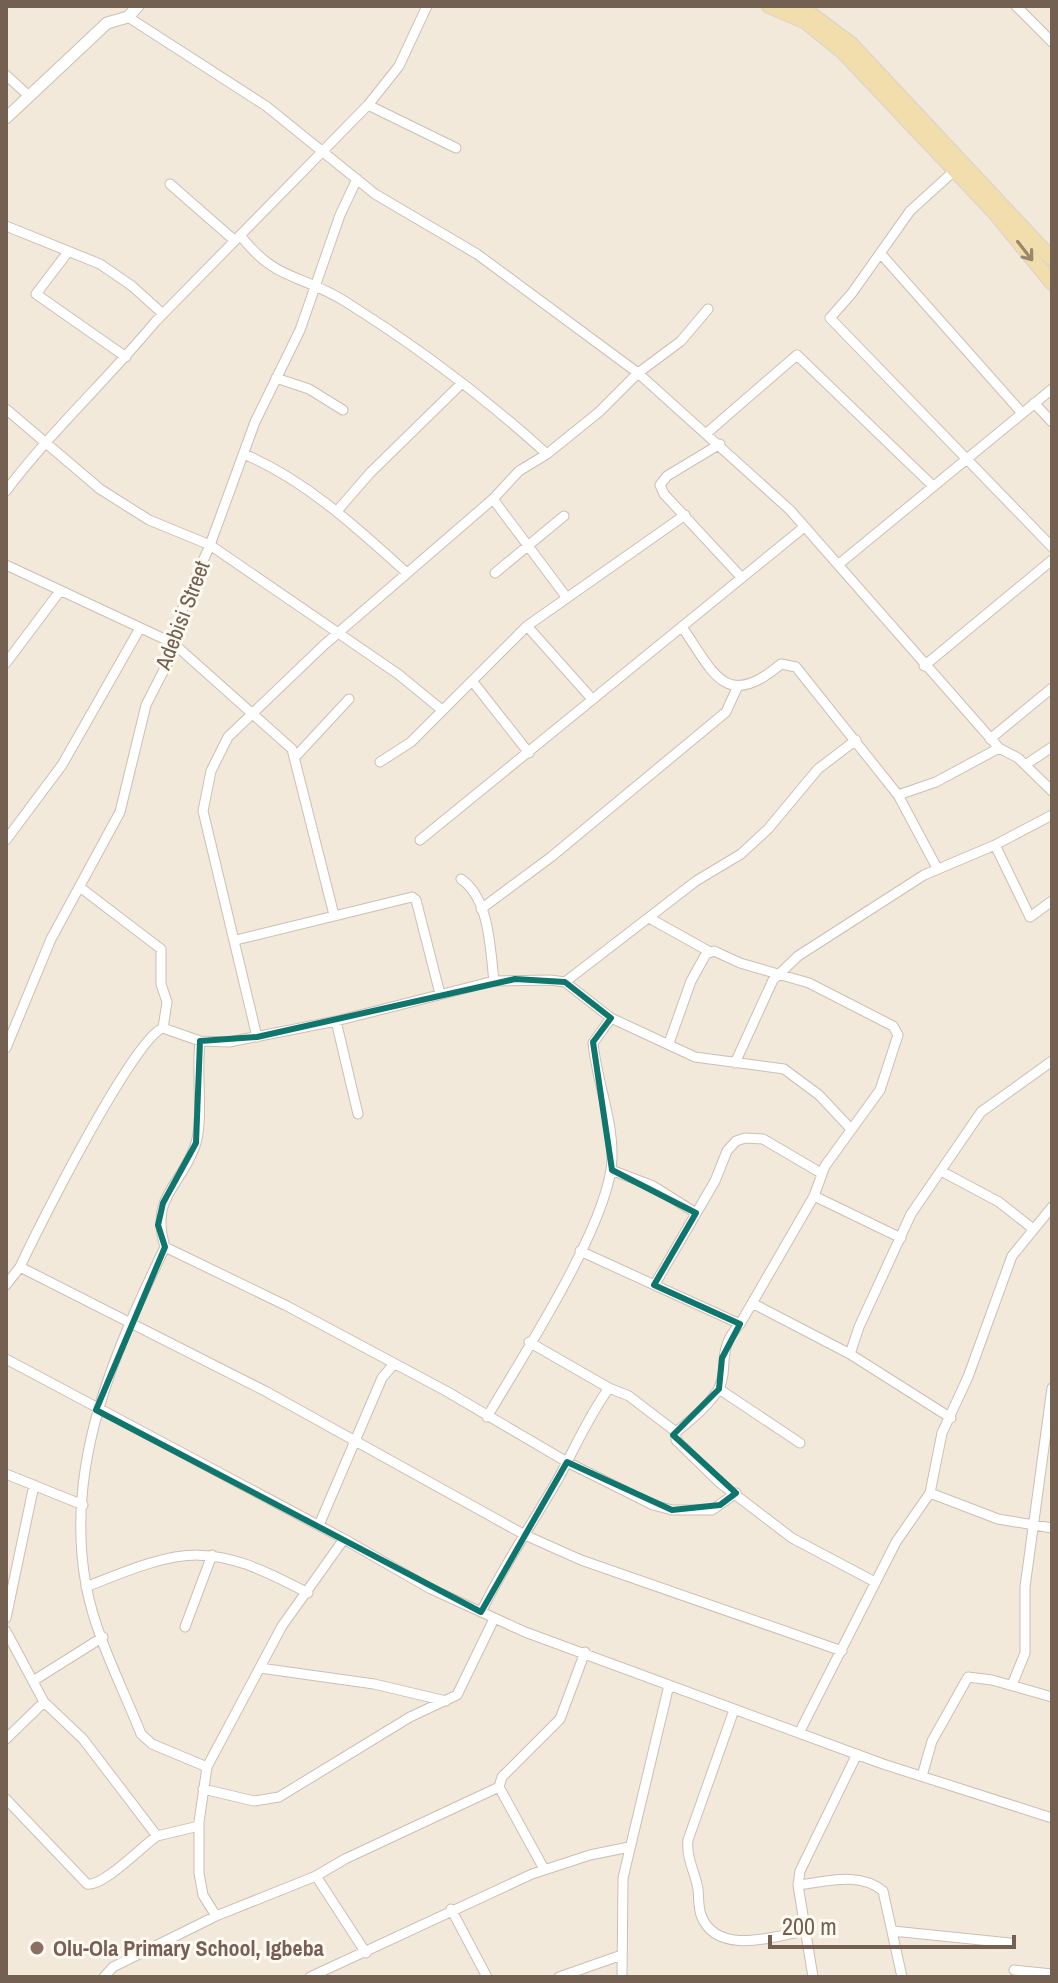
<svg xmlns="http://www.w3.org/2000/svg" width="1058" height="1983" viewBox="0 0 1058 1983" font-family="'Archivo Narrow',sans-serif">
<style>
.residential{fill:#f2e9db}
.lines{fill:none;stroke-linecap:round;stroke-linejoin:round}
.minor-casing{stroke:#ccbfb2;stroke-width:11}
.tertiary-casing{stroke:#ccbfb2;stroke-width:13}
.primary-casing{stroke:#d8d2ce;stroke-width:16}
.minor{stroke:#fff;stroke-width:9}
.tertiary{stroke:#fff;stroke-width:11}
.primary{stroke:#f2deac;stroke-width:14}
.oneway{stroke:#9a866c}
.marked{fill:none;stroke:#0f766e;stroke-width:6;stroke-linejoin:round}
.education-dot{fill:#8d6e63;stroke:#fefaf2;stroke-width:3}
.labels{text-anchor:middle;stroke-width:6;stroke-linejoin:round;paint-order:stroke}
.street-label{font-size:22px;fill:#746051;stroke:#fefaf2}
.education-label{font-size:22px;font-weight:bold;fill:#785e54;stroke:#fefaf2;text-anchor:start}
</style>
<rect width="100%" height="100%" fill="#fbf6ec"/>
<path class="residential" d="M6,6H1052V1977H6Z"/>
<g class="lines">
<defs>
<path id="minor" d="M1016,6L1052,42
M128,17L266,106L375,194L477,254L638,373L790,510L999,748L1018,758L1052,791
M6,75L29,96
M368,105L456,148
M954,171L910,211L852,293L830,318L1052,547
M170,184L234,240
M6,226L100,264L132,286L163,314
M240,235C277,283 301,273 346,302C418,347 484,397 547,454
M68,252L36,294L126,357
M881,254L1022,413
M276,378L309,389L343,410
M1034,403L1052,422
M6,409L100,489L149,520L210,545L398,674L442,710
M708,432L797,355L933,486
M720,444L667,476L660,485L664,494L742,578
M244,454C307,481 357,528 407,573
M6,491C52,430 108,379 156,321L368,105L399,66L427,6
M493,499L567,598
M337,511L370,473L462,383
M839,564L1052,389
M6,565L173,643L292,749L334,915
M495,573L564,516
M527,626L592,699
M682,627C714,673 725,711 781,664L796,667L898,795L936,782L999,748
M6,663L60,591
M924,666L1052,560
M473,682L529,753
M990,739L1052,688
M297,755L349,699
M380,762L411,742L527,626L685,515
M1025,765L1052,747
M898,795L937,868
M6,840L62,765L140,628
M420,840L803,528
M995,845L1030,917L1052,901
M461,879C490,899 490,949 494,981
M81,888L161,949V984L167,1002L163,1028
M481,909L551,857L726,712L737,688
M651,919L710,952
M236,940L412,897L416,900L440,994
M565,982L696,881L741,854L768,829L818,769L856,740
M336,1021L358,1114
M257,1037L203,811L211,771L228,737L324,645L493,499L519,471L547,454L599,412L638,373L681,341L708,309
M200,1041C196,1070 204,1122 195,1146C180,1188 150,1196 165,1247C114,1353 64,1465 86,1585C95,1635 122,1686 141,1734L152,1744L207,1767
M669,1043L691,981L706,954L714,951L740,963L809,983L893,1026L898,1035L880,1090L825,1166L814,1196L740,1324C715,1350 730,1369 718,1390C709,1405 690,1421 676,1432
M6,1048L51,939L120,812L146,705L169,660L184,604L210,545L255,422L300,330L340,215L357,179
M735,1063L773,980L798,956L924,875L995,845L1052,815
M611,1170L653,1186L696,1213
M941,1171L999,1202L1032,1228
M814,1196L901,1238
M165,1247L287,1306L446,1391L567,1462L653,1505L672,1510H712L736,1493
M580,1251L740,1324
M20,1267L265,1391L525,1535L581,1560L842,1651
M655,1284L715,1181L727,1151L736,1141L745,1138L763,1139L821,1173
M6,1285L20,1267C37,1230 134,1037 163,1028L200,1041L229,1042L336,1021L494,981L550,980L565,982L611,1018L695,1057L784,1069L819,1095L850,1128
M752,1303L850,1354L951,1418
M529,1342L609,1388L629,1396L676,1432V1440L720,1483L792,1538L875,1582
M850,1354L859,1327L911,1214L981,1112L1052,1061
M6,1359L344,1539L431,1589L525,1632L883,1764L1052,1818
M719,1389L800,1443
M487,1417C521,1359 611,1221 612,1158C613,1119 597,1082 593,1043L611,1018
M6,1474L83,1505
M930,1493L998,1519L1052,1528
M319,1525L382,1378L393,1365
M86,1587C187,1546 210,1541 308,1593
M481,1612C504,1565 532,1524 558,1479C575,1448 588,1417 609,1388
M6,1618L34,1485
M185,1627L212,1555
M6,1631L44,1702L83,1739L157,1836L199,1826
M260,1668L374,1684L446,1701
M33,1681L103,1637
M1012,1685L1025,1653V1587L1052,1388
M734,1710L688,1840C686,1858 695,1872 698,1889C699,1898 698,1906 701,1915C716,1956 773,1937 804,1931
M799,1733L896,1542L930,1493L942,1433L968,1377L1012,1256L1052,1207
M6,1739L44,1702
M922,1776L932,1741L968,1677L992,1680L1052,1697
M203,1789L254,1801L279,1797L410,1717L457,1695L494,1619
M6,1799L87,1884C103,1887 141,1847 157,1836
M544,1869L499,1787L502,1777L560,1719L585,1652
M316,1876L366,1953
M798,1885C826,1882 859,1871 883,1891L902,1977
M451,1909L487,1977
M216,1916L203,1895L199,1873V1822L207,1767L282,1626L344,1539
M893,1931L1010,1943
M1014,1970L1052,1974
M104,1977L113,1967L216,1916L316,1876L345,1859L499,1787
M310,1977L532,1874L590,1855L629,1847
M559,1977L619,1956
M622,1977L623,1878L669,1685
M813,1977L798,1885L800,1871L857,1754"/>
<path id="tertiary" d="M6,118L107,23L128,17L138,6"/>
<path id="primary" d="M769,6L806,22L843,52L995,213L1052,283
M800,6L851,44L1052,259"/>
</defs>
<use href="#minor" class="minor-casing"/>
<use href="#tertiary" class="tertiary-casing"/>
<use href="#primary" class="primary-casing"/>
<use href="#minor" class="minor"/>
<use href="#tertiary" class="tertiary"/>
<use href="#primary" class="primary"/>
</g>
<defs><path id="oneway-shaft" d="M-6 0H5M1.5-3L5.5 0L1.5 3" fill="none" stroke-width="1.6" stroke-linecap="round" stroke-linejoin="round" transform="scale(2)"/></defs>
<use class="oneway" href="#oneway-shaft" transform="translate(1025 251) rotate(52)"/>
<path class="marked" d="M515,979L565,982L611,1018L593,1042L612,1170L696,1213L654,1285L740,1324L722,1358L719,1389L673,1435L736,1493L720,1505L672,1510L567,1462L481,1612L96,1410L165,1247L158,1225L163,1203L196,1143L200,1041L257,1037Z"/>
<circle class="education-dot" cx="37" cy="1948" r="8"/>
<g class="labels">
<g class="street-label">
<text transform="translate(182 615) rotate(-69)" y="8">Adebisi Street</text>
</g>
<g class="education-label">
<text x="53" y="1956">Olu-Ola Primary School, Igbeba</text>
</g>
</g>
<rect width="1058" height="1983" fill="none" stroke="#746051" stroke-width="16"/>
<path d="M770 1935v12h244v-12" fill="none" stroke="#746051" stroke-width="4"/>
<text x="782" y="1935" font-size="24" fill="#746051" stroke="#fefaf2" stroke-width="6" paint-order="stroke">200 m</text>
</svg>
